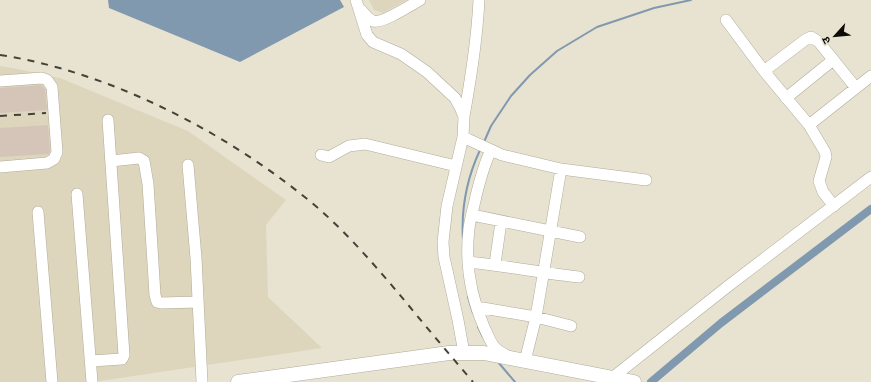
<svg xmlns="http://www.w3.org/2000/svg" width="871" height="382" viewBox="0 0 871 382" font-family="Overpass,'Noto Sans Devanagari',sans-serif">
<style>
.built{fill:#ddd6bd}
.water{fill:#8099ae}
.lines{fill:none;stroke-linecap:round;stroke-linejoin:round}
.stream{stroke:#8099ae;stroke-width:2}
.canal{stroke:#8099ae;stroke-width:8}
.building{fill:#d5c5b9}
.minor-casing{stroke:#b0ab9a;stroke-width:12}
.major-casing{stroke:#b0ab9a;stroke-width:15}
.minor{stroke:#fff;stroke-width:11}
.major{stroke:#fff;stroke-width:14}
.rail{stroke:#444139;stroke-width:2;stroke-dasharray:7 7;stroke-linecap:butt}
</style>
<rect width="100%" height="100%" fill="#e8e3d1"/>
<path class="built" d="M369,0H407L383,13L374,10Z
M0,66L13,68L60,78L188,131L286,200L266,225L268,297L322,348L94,382H0Z"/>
<path class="water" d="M108,0H340L344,7L240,62L109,8Z"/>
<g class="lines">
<path class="stream" d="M484,142L491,126L511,96L530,75L557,51L597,27L654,8L691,0
M463,240C461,210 467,178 480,150
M468,297L473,313
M478,327L483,337
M498,362L515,382"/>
<path class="canal" d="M651,382L721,323L871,209"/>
</g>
<path class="building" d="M41,85L45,89L47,110L0,113V88Z
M48,125L50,151L49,154L0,157V128Z"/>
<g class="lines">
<defs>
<path id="minor" d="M356,0L367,35L373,42L401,54L427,72L455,98L460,107L464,117L463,137L447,206L443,242L444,257L458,320L464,353
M361,10C364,13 368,19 373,21C382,24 411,5 420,0
M726,20L764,71L809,125L825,152L826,157L819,181L823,192L834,206
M764,71L805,40L811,37L819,42L856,88
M0,81L42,78L47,80L52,87L57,152L54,159L47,163L0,167
M786,98L833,60
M464,116C471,78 477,39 479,0
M809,125L871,76
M463,137L502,155L561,169L646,180
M491,150C484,164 480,180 476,196C474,207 470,218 469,229C465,262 471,297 484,327C491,341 491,348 506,355
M321,155L329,157L349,146L365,144L456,166
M111,161L139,158L144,161L148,184L155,295L157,302L161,303L198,302
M188,165L196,258L202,382
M77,194L92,382
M38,212L52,382
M472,215L580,237
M469,262C506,266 542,273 579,277
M495,264L501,222
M477,307L536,317L571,326
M91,361L122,359L124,355L108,120
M525,361L536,317L561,169
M612,378L727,287L871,177"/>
<path id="major" d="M238,382L449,353H484L634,382"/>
</defs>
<use href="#minor" class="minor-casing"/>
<use href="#major" class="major-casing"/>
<use href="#minor" class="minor"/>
<use href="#major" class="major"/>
<path class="rail" d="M0,55C112,72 232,135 318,208C350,236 378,269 405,301C427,328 450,355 473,382
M0,116L46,113"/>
</g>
<g transform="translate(835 36) rotate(243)" stroke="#e8e3d1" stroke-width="3" paint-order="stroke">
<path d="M0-3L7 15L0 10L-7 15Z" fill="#0d0b06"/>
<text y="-6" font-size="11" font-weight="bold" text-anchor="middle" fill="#0d0b06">उ</text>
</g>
</svg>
